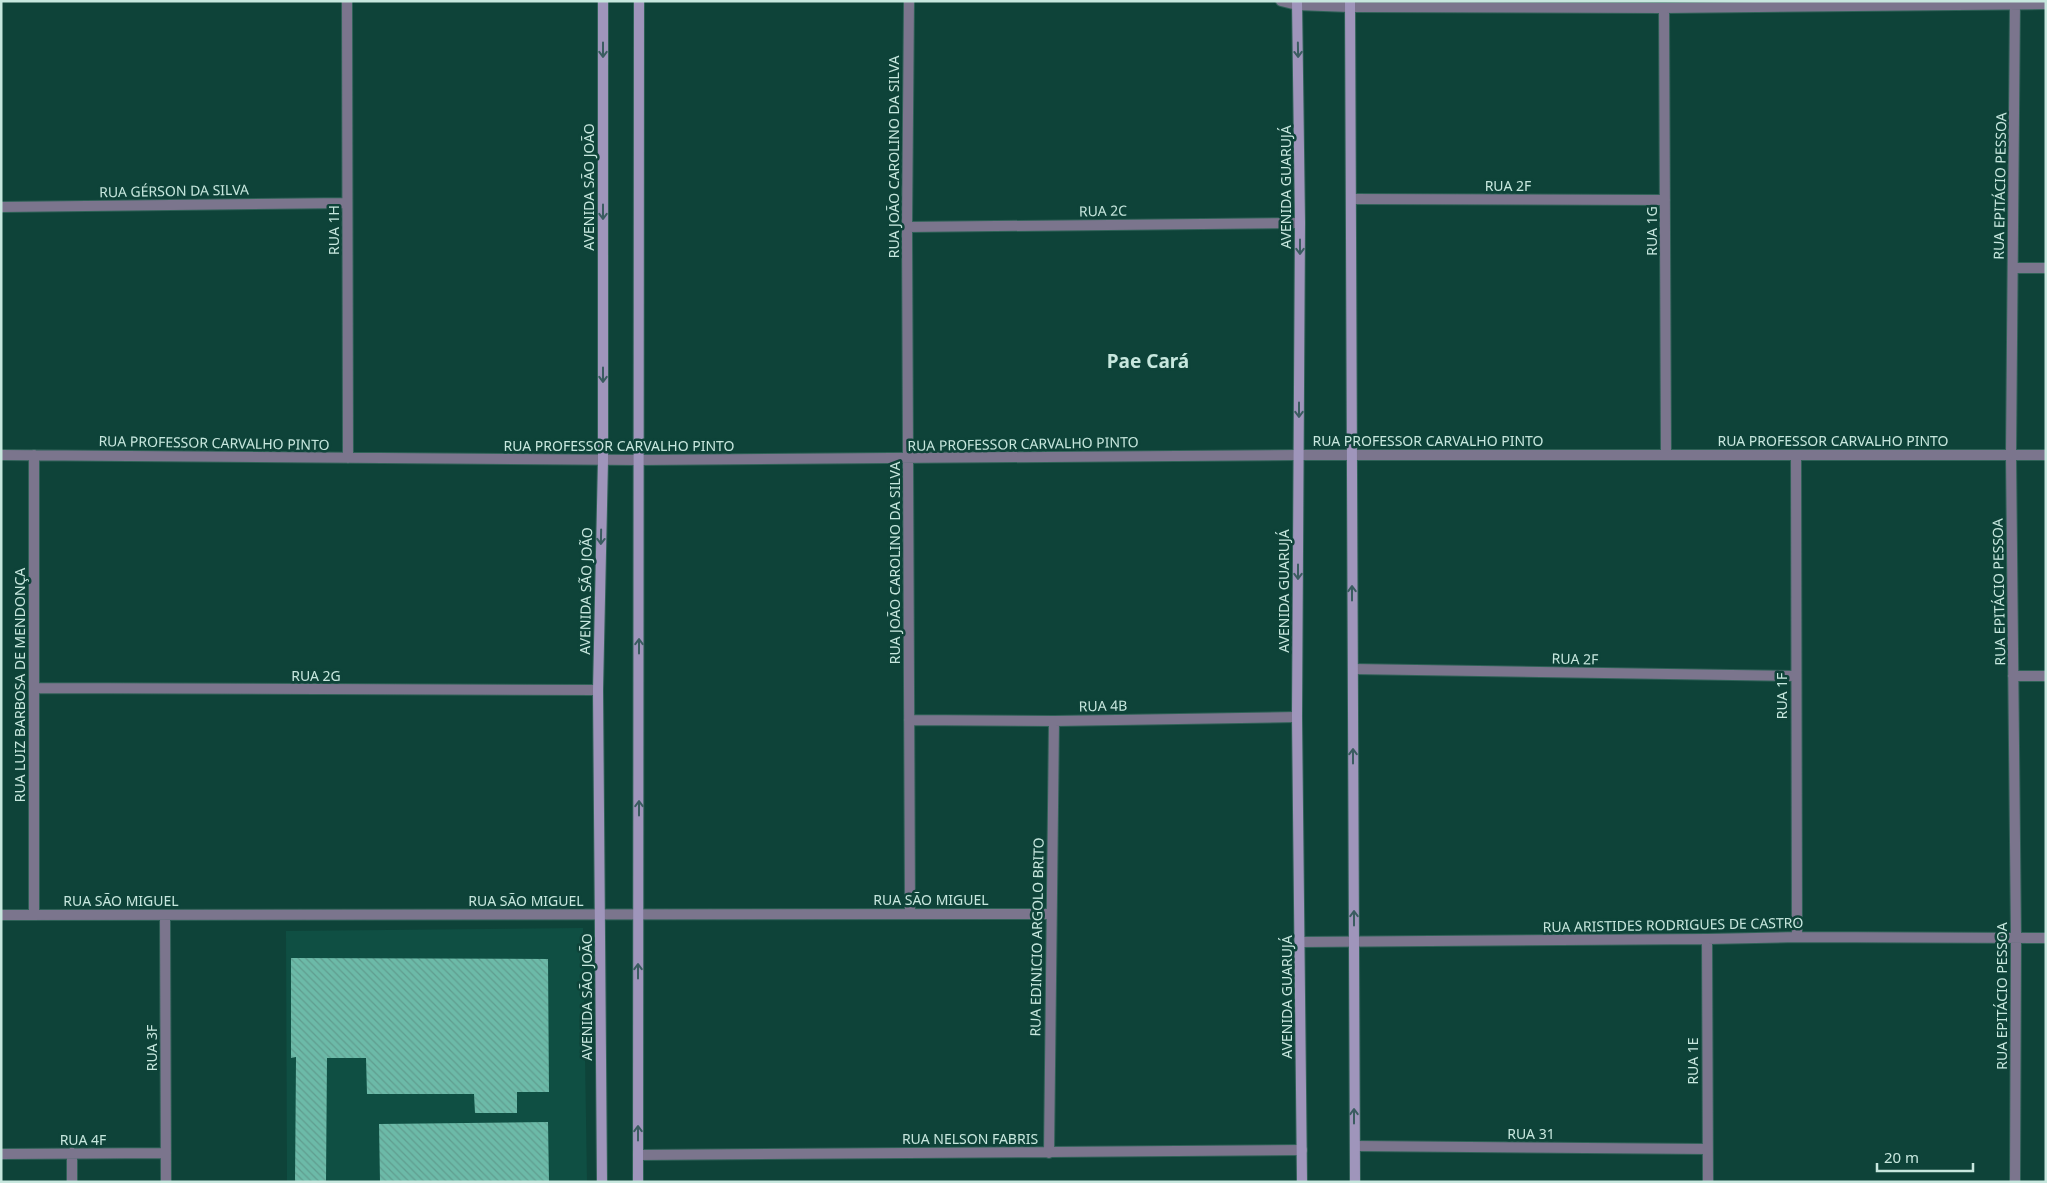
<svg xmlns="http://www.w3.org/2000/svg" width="2047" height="1183" viewBox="0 0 2047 1183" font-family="'Noto Sans',sans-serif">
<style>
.built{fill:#0f4f43}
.building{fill:url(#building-back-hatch)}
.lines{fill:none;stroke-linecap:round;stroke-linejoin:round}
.street-casing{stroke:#2f6157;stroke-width:12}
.secondary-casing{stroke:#2f6157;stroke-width:12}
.street{stroke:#7b758d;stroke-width:10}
.secondary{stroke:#9f95bb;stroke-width:10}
.oneway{stroke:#3a5c60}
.labels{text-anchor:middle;stroke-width:5;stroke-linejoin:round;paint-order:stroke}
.street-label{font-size:14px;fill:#c7e7de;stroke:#0e4339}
.district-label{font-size:19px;font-weight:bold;fill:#c7e7de;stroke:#0e4339}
</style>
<defs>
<pattern id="building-back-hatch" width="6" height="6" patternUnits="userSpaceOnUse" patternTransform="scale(1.25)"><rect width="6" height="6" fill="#6cbaa8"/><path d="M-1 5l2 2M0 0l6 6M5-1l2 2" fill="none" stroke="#609d8f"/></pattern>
</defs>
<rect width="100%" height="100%" fill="#0e4339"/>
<path class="built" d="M583,928L587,1182H287L286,931Z"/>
<path class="building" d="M291,958L548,959L549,1092H517V1113H475L474,1094H367L366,1058H327L326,1182H295L296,1057L291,1058Z
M548,1122L549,1182H380L379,1124Z"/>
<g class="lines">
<defs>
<path id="street" d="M347,1L348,458
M909,1L907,227L910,914
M1281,1L1297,5L1350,7L1664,8L2046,4
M1664,8L1666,455
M1351,199L1665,200
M1,207L347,203
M907,227L1300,223
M2013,268H2046
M1,455L639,460L1298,455H2046
M34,455V915
M1796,455L1797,937
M1353,669L1796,676
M2013,676H2046
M34,688L598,690
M909,720L1054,721L1297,717
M1,915L1050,914
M165,915L166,1182
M1707,939L1708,1182
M1301,942L1707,939L1797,937L2046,938
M1355,1146L1707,1149
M72,1153V1182
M1049,1153L1054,721
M1,1154L166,1153
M638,1155L1302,1150
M2015,1182L2016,938L2011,455L2015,1"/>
<path id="secondary" d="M1297,1L1300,223L1297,717L1302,1182
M1350,1L1355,1182
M602,1182L598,690L603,460V1
M638,1182L639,1"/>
</defs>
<use href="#street" class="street-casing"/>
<use href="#secondary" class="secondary-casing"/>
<use href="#street" class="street"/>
<use href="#secondary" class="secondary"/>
</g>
<defs><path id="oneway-shaft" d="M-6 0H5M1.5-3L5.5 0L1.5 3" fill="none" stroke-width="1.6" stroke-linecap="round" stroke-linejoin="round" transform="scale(1.25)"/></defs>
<g class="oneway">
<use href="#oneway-shaft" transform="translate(603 50) rotate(90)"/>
<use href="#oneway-shaft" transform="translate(1298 50) rotate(89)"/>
<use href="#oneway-shaft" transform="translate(603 212) rotate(90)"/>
<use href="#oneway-shaft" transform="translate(1300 247) rotate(90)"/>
<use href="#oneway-shaft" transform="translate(603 375) rotate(90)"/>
<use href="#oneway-shaft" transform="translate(1299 410) rotate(90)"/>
<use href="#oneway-shaft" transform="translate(601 537) rotate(91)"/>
<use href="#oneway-shaft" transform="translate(1298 572) rotate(90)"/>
<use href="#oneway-shaft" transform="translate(1352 593) rotate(-90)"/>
<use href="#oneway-shaft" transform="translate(639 646) rotate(-90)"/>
<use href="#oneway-shaft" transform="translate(1353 756) rotate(-90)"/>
<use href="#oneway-shaft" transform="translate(639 808) rotate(-90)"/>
<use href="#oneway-shaft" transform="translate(1354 918) rotate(-90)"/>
<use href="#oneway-shaft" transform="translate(638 971) rotate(-90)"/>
<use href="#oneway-shaft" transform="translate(1354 1116) rotate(-90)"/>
<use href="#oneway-shaft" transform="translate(638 1133) rotate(-90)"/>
</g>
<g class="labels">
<g class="street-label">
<text transform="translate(894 157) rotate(-90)" y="5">RUA JOÃO CAROLINO DA SILVA</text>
<text x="1508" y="191">RUA 2F</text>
<text transform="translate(2000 186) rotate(-89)" y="5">RUA EPITÁCIO PESSOA</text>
<text transform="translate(589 187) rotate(-90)" y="5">AVENIDA SÃO JOÃO</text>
<text transform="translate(1286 187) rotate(-90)" y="5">AVENIDA GUARUJÁ</text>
<text transform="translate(174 191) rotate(-1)" y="5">RUA GÉRSON DA SILVA</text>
<text transform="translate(1103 211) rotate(-1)" y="5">RUA 2C</text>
<text transform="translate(334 230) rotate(-90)" y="5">RUA 1H</text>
<text transform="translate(1652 231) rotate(-90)" y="5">RUA 1G</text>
<text x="1428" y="446">RUA PROFESSOR CARVALHO PINTO</text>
<text x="1833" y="446">RUA PROFESSOR CARVALHO PINTO</text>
<text transform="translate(214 443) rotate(1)" y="5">RUA PROFESSOR CARVALHO PINTO</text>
<text transform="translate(1023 444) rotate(-1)" y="5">RUA PROFESSOR CARVALHO PINTO</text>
<text x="619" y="451">RUA PROFESSOR CARVALHO PINTO</text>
<text transform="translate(895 563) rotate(-90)" y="5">RUA JOÃO CAROLINO DA SILVA</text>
<text transform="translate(586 591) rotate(-89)" y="5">AVENIDA SÃO JOÃO</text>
<text transform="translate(1284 591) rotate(-90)" y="5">AVENIDA GUARUJÁ</text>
<text transform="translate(1999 592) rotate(-91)" y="5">RUA EPITÁCIO PESSOA</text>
<text transform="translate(1575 659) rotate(1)" y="5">RUA 2F</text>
<text x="316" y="681">RUA 2G</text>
<text transform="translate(20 685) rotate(-90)" y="5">RUA LUIZ BARBOSA DE MENDONÇA</text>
<text transform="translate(1782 696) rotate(-90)" y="5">RUA 1F</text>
<text transform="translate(1103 706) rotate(-1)" y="5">RUA 4B</text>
<text x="931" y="905">RUA SÃO MIGUEL</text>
<text x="121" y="906">RUA SÃO MIGUEL</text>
<text x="526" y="906">RUA SÃO MIGUEL</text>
<text transform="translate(1673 925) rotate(-1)" y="5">RUA ARISTIDES RODRIGUES DE CASTRO</text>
<text transform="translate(1037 937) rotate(-89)" y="5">RUA EDINICIO ARGOLO BRITO</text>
<text transform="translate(2002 996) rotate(-90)" y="5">RUA EPITÁCIO PESSOA</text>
<text transform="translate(587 997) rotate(-90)" y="5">AVENIDA SÃO JOÃO</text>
<text transform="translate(1287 997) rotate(-90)" y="5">AVENIDA GUARUJÁ</text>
<text transform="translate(152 1048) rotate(-90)" y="5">RUA 3F</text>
<text transform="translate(1693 1061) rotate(-90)" y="5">RUA 1E</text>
<text x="1531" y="1139">RUA 31</text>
<text x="970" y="1144">RUA NELSON FABRIS</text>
<text x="83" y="1145">RUA 4F</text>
</g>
<g class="district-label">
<text x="1148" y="368">Pae Cará</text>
</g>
</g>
<rect width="2047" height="1183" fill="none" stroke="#c7e7de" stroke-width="5"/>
<path d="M1877 1163v8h96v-8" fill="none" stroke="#c7e7de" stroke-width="2.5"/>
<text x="1884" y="1163" font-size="15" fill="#c7e7de" stroke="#0e4339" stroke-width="4" paint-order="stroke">20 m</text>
</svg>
